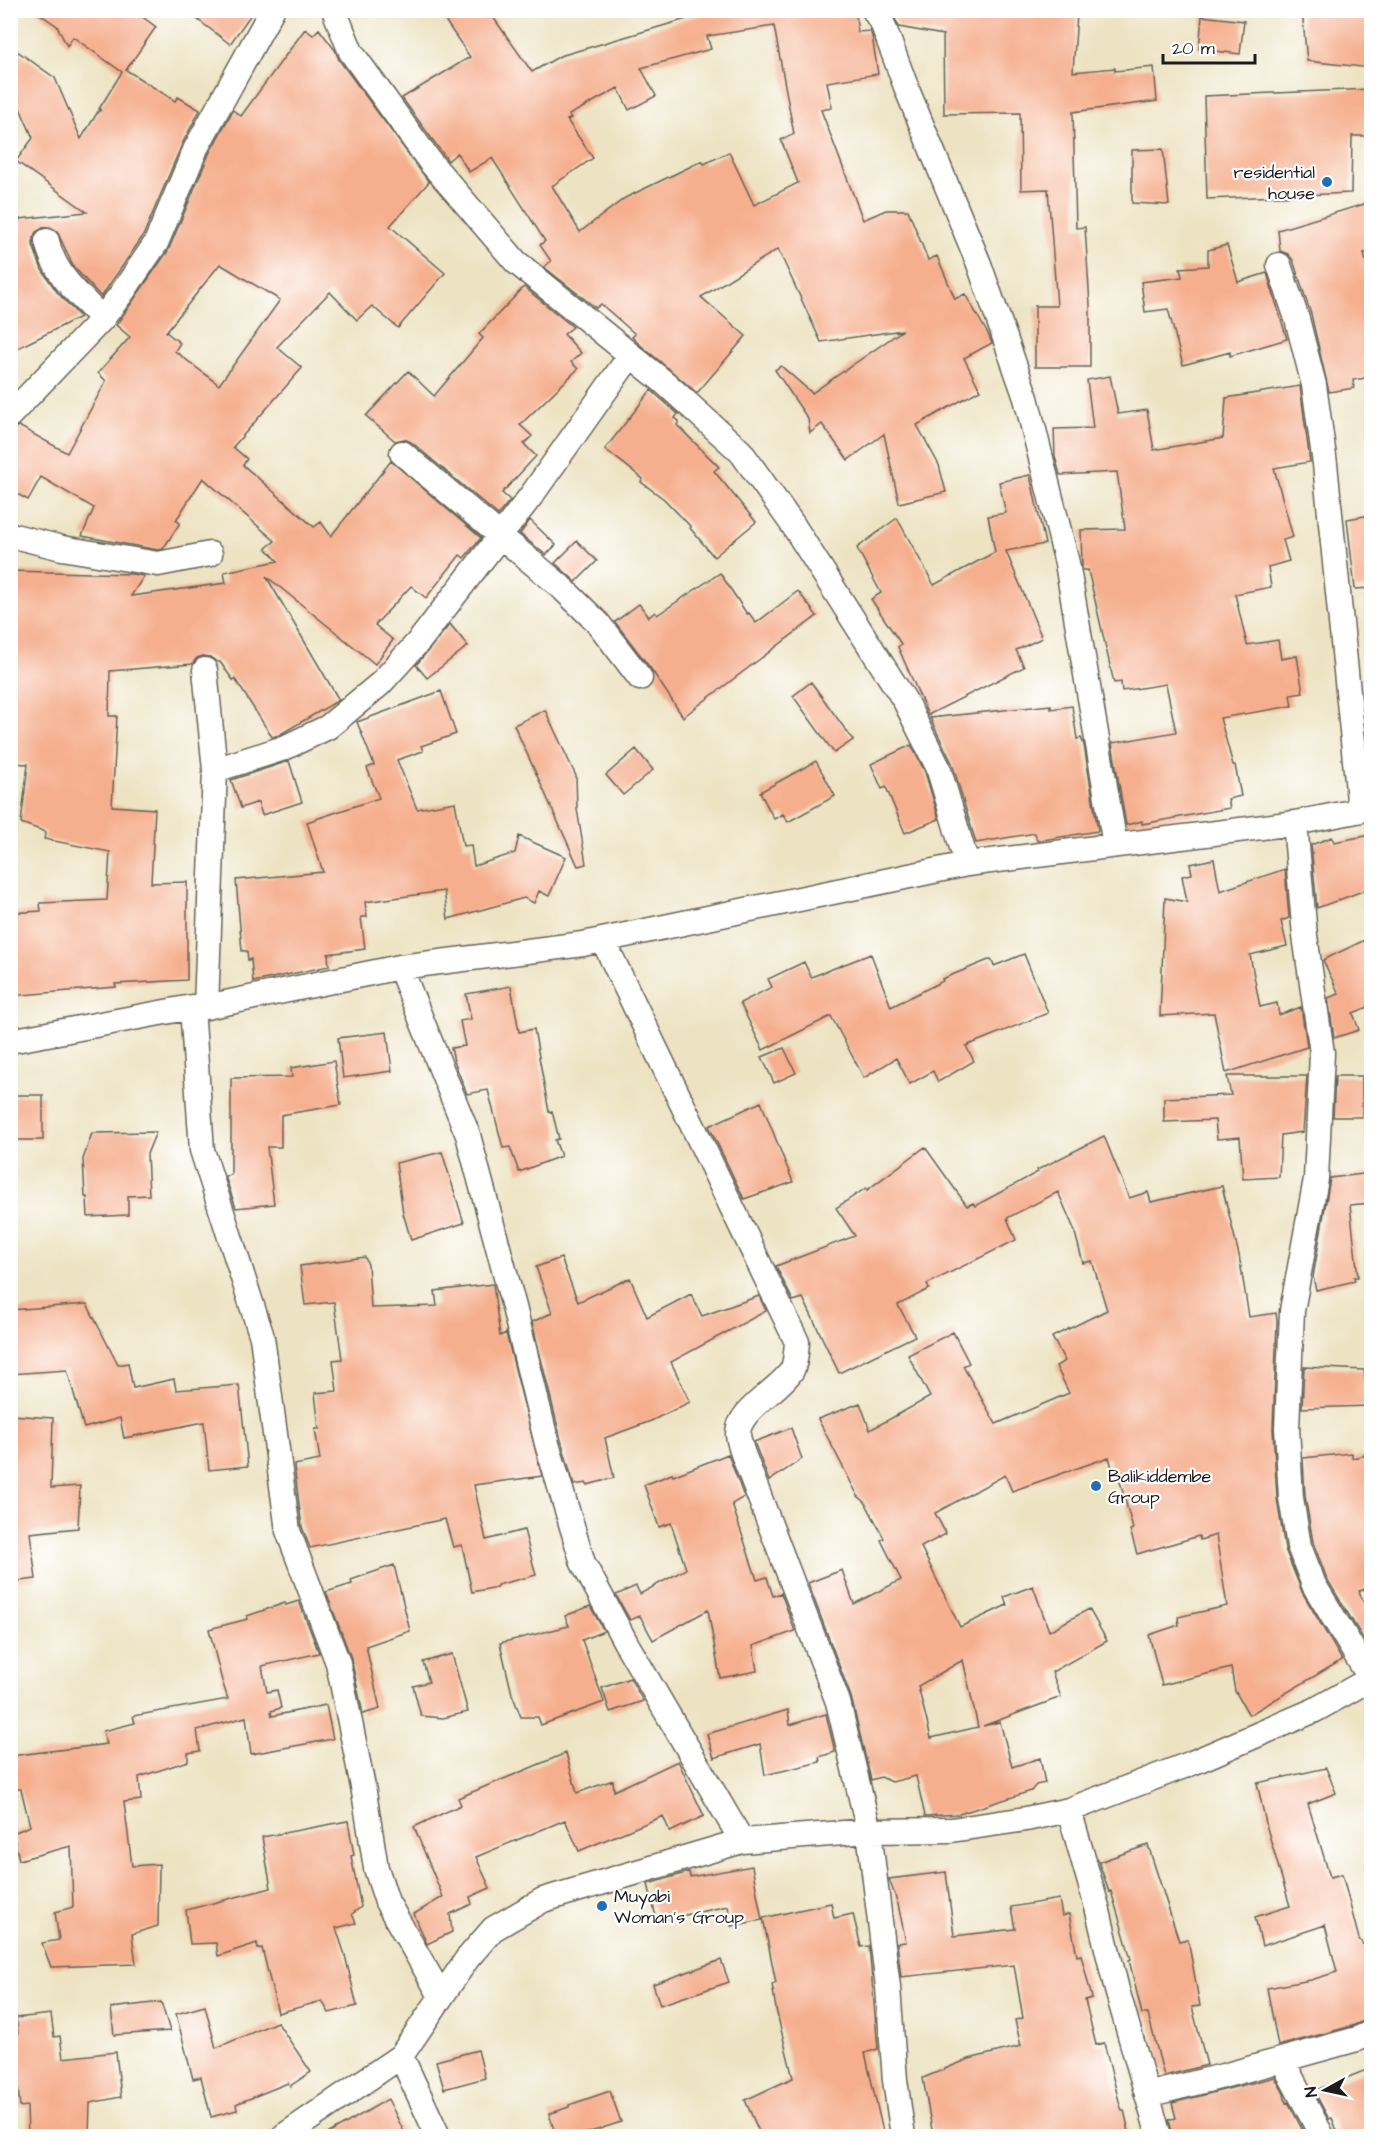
<svg xmlns="http://www.w3.org/2000/svg" width="1382" height="2147" viewBox="0 0 1382 2147" font-family="'Architects Daughter',sans-serif">
<style>
.building{fill:#f5af8e;fill-rule:evenodd}
.lines{fill:none;stroke-linecap:round;stroke-linejoin:round}
.minor-casing{stroke:#656256;stroke-width:27}
.minor{stroke:#fff;stroke-width:24}
.poi-dot{fill:#1f6fb2;stroke:#fff;stroke-width:2}
.labels{text-anchor:middle;stroke-width:4.5;stroke-linejoin:round;paint-order:stroke}
.poi-label{font-size:18px;fill:#1c1c1c;stroke:#fff;text-anchor:start}
</style>
<rect width="100%" height="100%" fill="#fff"/>
<filter id="ink" filterUnits="userSpaceOnUse"><feTurbulence type="fractalNoise" baseFrequency=".0167" numOctaves="2"/><feDisplacementMap in="SourceGraphic" scale="12" xChannelSelector="R" yChannelSelector="G"/><feConvolveMatrix kernelMatrix="1 2 1 2 8 2 1 2 1" color-interpolation-filters="sRGB"/></filter>
<filter id="wash" filterUnits="userSpaceOnUse"><feTurbulence type="fractalNoise" baseFrequency=".008" numOctaves="4" result="noise"/><feDisplacementMap in="SourceGraphic" scale="24" xChannelSelector="R" yChannelSelector="G"/><feGaussianBlur stdDeviation="1.35" result="paint"/><feColorMatrix in="noise" values="0 0 0 0 0 0 0 0 0 0 0 0 0 0 0 0 0 1.4 0 .05"/><feComposite in="paint" operator="in"/></filter>
<g filter="url(#wash)">
<rect width="100%" height="100%" fill="#ede3c3"/>
<g id="blocks">
<path class="building" d="M34,10H133L156,27L126,70L175,101L178,97L200,110L183,142L143,236L101,297L73,266L57,231L50,227L43,228L36,232L33,238V245L42,270L57,292L80,317L10,352V220L87,212L16,161L33,138L16,99L10,95V46L55,78L81,139L99,110L101,111L99,109L122,72L73,37L67,46L57,26Z
M185,10H254L230,44Z
M438,10H488L532,72L560,56L717,10H855L858,32L870,31L872,36L878,74L827,82L832,108L821,110L863,220L886,210H908L928,260L937,256L955,299L965,294L988,334L992,343L964,358L980,390L917,425L939,465L946,492L899,503L884,434L848,460L822,424L810,433L808,419L775,370L781,366L812,393L903,330L821,342L778,249L701,297L746,336L697,393L637,342L632,337L635,334L601,304L596,308L544,267L551,261L540,245L545,241L492,158L469,172L457,153L448,161L402,98L470,57ZM774,26L794,134L781,140L798,183L754,205L729,152L704,164L702,161L625,198L580,232L552,186L593,158L567,120L571,118L569,115L618,88L629,110L656,96L641,68L711,49L707,36Z
M891,10H1012L1077,14L1073,72L1115,68V71L1154,67L1157,101L1073,112L1076,228L1085,227L1090,305V367H1035V306H1057L1048,189L1021,190L1020,113L944,114L943,35L899,27Z
M1302,10H1371V68L1307,61Z
M1202,16L1244,21L1240,54L1199,49Z
M305,29L313,35L319,29L335,50L339,60L429,182L390,226L445,273L398,328L372,306L357,320L330,292L277,347L302,368L233,447L247,459L243,465L314,527L321,522L331,536L391,461L481,538L464,558L460,555L426,598L411,586L375,625L393,640L375,664L266,576L339,700L279,735L272,737L235,679L233,680L220,662H217L210,657L203,656L197,658L192,664L110,671L109,716H117L112,806L155,809L151,883L187,882V980L115,984L116,987L10,996V913L41,911L40,903L107,900L110,852L44,839L46,832L21,823L28,764L10,763V571L132,574L144,576L131,596L226,583L224,572L278,561L266,548L275,541L203,478L176,520L180,523L163,549L158,550L82,536L94,508L41,477L28,500L10,490V429L19,426L67,453L106,381L98,373L130,337L116,325L168,251L209,154L233,110L241,116ZM220,264L280,300L219,385L175,351L180,343L166,332Z
M1371,89V136H1352L1351,193L1207,199L1204,96Z
M1163,149L1169,205L1132,203V150Z
M1371,202V252L1364,253L1371,290V377L1353,380L1354,388L1329,392L1311,314L1293,260L1288,254L1280,251L1278,230Z
M1227,245L1238,282L1267,273L1287,339L1230,356V352L1183,365L1168,309L1145,312L1141,282L1182,277L1180,268L1208,266V250Z
M524,287L573,327L564,334L581,353L571,362L578,369L520,425L532,436L524,444L536,456L502,493L510,500L498,515L411,442L404,439L395,441L366,416L408,371L434,396L483,338L479,334Z
M1110,376L1118,414L1147,410L1154,450L1223,438L1226,398L1300,386L1310,462L1274,468L1293,537L1283,540L1289,561L1268,567L1271,587L1235,594L1247,645L1278,640L1281,659L1297,656L1303,693L1290,695L1292,706L1220,718L1233,765H1235L1241,796L1228,799L1230,808L1142,824V821L1126,825L1112,743L1176,732L1166,684L1122,691L1121,682L1114,683L1088,570H1083L1082,568L1081,530L1125,529L1117,472L1060,475L1055,456L1054,429L1093,428L1087,380Z
M651,390L678,414L675,418L679,421L677,425L719,467L714,471L756,522L714,557L690,528L691,527L664,499L641,482L643,479L605,449Z
M1030,475L1045,544L1006,551L1042,638L1016,650L1024,667L928,715L898,647L901,644L871,599L881,593L857,548L897,518L934,585L995,552L988,516L1006,513L999,482Z
M1371,515V588L1355,589L1347,519Z
M530,520L556,545L546,555L520,534Z
M577,541L597,561L576,582L555,563Z
M720,573L747,614L749,613L756,623L798,591L817,616L683,717L651,669L615,622L639,604L649,617L655,612L657,615Z
M450,624L468,646L427,678L416,665Z
M811,682L853,740L834,753L793,696Z
M441,691L456,734L421,746L423,751L397,760L417,809L455,802L463,846L471,845L474,866L515,853L519,836L566,857L549,896L539,891L534,903L524,898L448,919L444,891L365,902L367,917H361L365,949L328,954L329,966L253,982L251,959L248,960L247,951H242L236,880L323,872L307,822L379,798L367,768L374,765L357,722Z
M1051,705V709L1072,706L1077,739L1081,738L1084,745L1098,831L1037,841L1035,833L976,843L952,763L930,718Z
M545,710L576,776L577,809L586,864L578,866L514,725Z
M911,745L925,772L939,819L905,833L886,787L882,789L871,764Z
M636,749L653,770L623,795L606,775Z
M289,761L302,802L262,815L258,802L241,808L231,780Z
M816,761L835,796L788,822L783,814L774,819L760,792Z
M1371,835V888L1317,908L1311,845L1332,837L1334,842Z
M1214,859L1220,891L1285,869L1289,918L1281,921L1287,946L1250,955L1260,1007L1277,1003L1279,1015L1301,1007L1307,1047L1226,1073L1214,1013L1160,1016L1165,898L1187,902L1182,876L1192,874L1190,864Z
M1371,937V1006L1353,1013L1359,1030L1334,1038L1328,998L1339,994L1323,960Z
M871,954L891,1007L943,981L942,979L991,959L994,966L1024,954L1048,1013L966,1046L974,1061L938,1082L933,1071L910,1084L896,1058L864,1078L831,1016L763,1050L740,1003L772,987L768,979L804,962L811,977Z
M511,986L519,1032L534,1029L549,1112L552,1111L559,1139L555,1140L561,1156L519,1172L510,1147L503,1148L488,1090L467,1094L454,1061L451,1048L465,1046L460,1021L471,1019L466,994Z
M387,1032L392,1071L343,1078L338,1038Z
M784,1048L796,1073L774,1083L762,1057Z
M334,1061L341,1105L281,1115V1147H267L274,1204L236,1208L225,1176L231,1175V1078L292,1077L291,1068Z
M1227,1076H1307L1303,1132L1281,1135L1279,1177L1243,1179L1240,1137L1217,1139L1215,1120L1164,1122V1098L1231,1095Z
M1335,1076H1362V1117H1333Z
M14,1095H43V1140H14Z
M761,1102L793,1182L744,1199L709,1126Z
M156,1132L147,1154L149,1195L128,1196V1215L88,1217L87,1197H85L83,1159L92,1133Z
M1104,1136L1129,1198L1148,1192L1151,1202L1222,1186L1239,1255L1249,1317L1276,1313L1277,1321L1273,1429L1277,1499L1285,1549L1302,1592L1342,1660L1249,1715L1235,1691L1231,1668L1162,1685L1149,1635L1179,1625L1178,1617L1227,1606L1216,1535L1200,1540L1199,1536L1137,1554L1130,1530L1133,1529L1118,1474L1114,1475L1109,1457L1012,1491L1005,1475L935,1513L946,1534L921,1547L960,1627L1007,1605L1004,1597L1033,1586L1049,1631L1089,1609L1107,1641L1052,1672L1061,1697L983,1726L1000,1722L1012,1767L1040,1758L1045,1783L1036,1785L1031,1791L959,1814L925,1816L916,1776L892,1782L881,1777L871,1780L851,1697L808,1583L842,1570L854,1604L901,1580L881,1540L884,1538L865,1502L858,1496L818,1419L860,1403L870,1430L930,1397L908,1355L953,1332L969,1363L963,1366L996,1424L1069,1393L1056,1366L1065,1361L1052,1337L1107,1310L1092,1261L1083,1263L1074,1229L1058,1192L1007,1218L1016,1240L927,1284L929,1289L898,1305L915,1336L839,1373L803,1298L793,1301L776,1266L855,1236L836,1208L866,1188L867,1190L925,1147L967,1206L973,1203L975,1206L1038,1172L1037,1170ZM963,1660L978,1727L931,1738L918,1686Z
M442,1152L464,1223L411,1240L403,1213L396,1163Z
M1371,1173V1203L1350,1205L1358,1277H1354L1355,1281L1316,1290L1313,1277L1330,1178Z
M365,1257L368,1265L371,1308L437,1306L435,1291L493,1284L500,1336L506,1333L542,1476L474,1485L486,1540L524,1530L536,1575L497,1585V1587L472,1592L462,1545L453,1547L445,1519L310,1548L302,1527L294,1465L320,1460L315,1429H319L315,1393L337,1391L333,1360L342,1359L334,1302L305,1305L300,1266Z
M561,1258L578,1302L630,1278L647,1317L691,1294L702,1316L759,1296L766,1311L671,1362L690,1402L651,1421L605,1438L614,1478L587,1485L586,1483L574,1485L561,1440L532,1322L552,1313L536,1267Z
M87,1304L118,1365L128,1363L133,1388L174,1379L176,1390L239,1385L248,1466L209,1470L204,1422L124,1438L120,1418L84,1428L67,1370L10,1374V1310Z
M1304,1367L1364,1370L1371,1406L1302,1408Z
M10,1415L53,1418L51,1488L80,1486L78,1528L30,1533L36,1579L10,1582V1502H14L13,1471L10,1470Z
M791,1428L802,1459L769,1481L754,1442Z
M1352,1453V1458L1371,1454V1587L1359,1591L1371,1622V1642L1367,1645L1327,1579L1313,1542L1305,1496L1303,1458Z
M728,1454L744,1497L732,1504L757,1580L767,1577L773,1596L781,1593L795,1631L753,1646L757,1671L720,1678L708,1610L653,1640L640,1616L630,1620L616,1595L636,1586L640,1594L686,1569L671,1523L659,1527L644,1485L672,1474L673,1476Z
M394,1565L410,1631L366,1646L380,1709L363,1714L351,1658L326,1592L352,1584L351,1580Z
M299,1601L319,1653L262,1666L267,1692L277,1690L281,1708L271,1711L272,1716L326,1705L333,1739L251,1754L246,1717L197,1730L200,1751L188,1753V1761L139,1777L141,1800L124,1802L132,1866L159,1864L158,1926L132,1934L136,1964L51,1967L42,1943L59,1940L55,1912L73,1907L71,1846L19,1860L13,1833L30,1826L21,1789H10V1756L107,1744L103,1731L135,1723L133,1716L228,1699L222,1681L209,1629L248,1619L247,1616L285,1603L286,1605Z
M590,1606L604,1631L582,1640L604,1702L541,1725L538,1717H521L512,1694L500,1643L569,1626L565,1616Z
M452,1654L468,1712L443,1718L421,1716L413,1686L429,1682L423,1662Z
M630,1678L643,1701L610,1712L602,1688Z
M788,1710L790,1725L826,1714L835,1752L819,1757L820,1762L765,1775L760,1744L714,1758L707,1734Z
M566,1753L577,1793L613,1780L614,1791L678,1761L704,1816L670,1832L663,1816L579,1851L565,1820L476,1857L490,1888L470,1897L472,1904L450,1914L452,1932L427,1944L414,1914L443,1897L414,1827L461,1805L458,1798Z
M1326,1768L1336,1793L1308,1804L1330,1877L1342,1874L1359,1939L1371,1955V2018L1352,2026L1278,2046L1267,1988L1311,1980L1337,1972L1325,1925L1262,1946L1255,1917L1290,1906L1267,1828L1257,1783Z
M348,1821L354,1855L351,1856L361,1907L352,1914L356,1923L336,1928L345,1955L357,2006L329,2013L322,2001L278,2013L262,1948L258,1949L257,1943L218,1956L216,1943L190,1944L186,1910L271,1888L262,1837Z
M1148,1845L1179,1941L1188,1939L1200,2006L1192,2007L1207,2065L1164,2076L1148,2014H1142L1129,1960L1131,1959L1111,1891L1109,1892L1099,1862Z
M752,1866L762,1920L731,1926L728,1906L657,1921L648,1884L689,1872L690,1877Z
M946,1872L954,1936L1015,1929L1011,1907L1059,1899L1062,1916L1069,1914L1077,1956L1081,1955L1092,1998L1085,2000L1096,2045L1104,2043L1120,2105L1122,2110H1124L1130,2136H933L923,2078L969,2059L1021,2046L1015,2020L1023,2018L1014,1965L901,1977L897,1943L906,1942L898,1904L889,1879Z
M831,1903L834,1918L853,1914L861,1947L869,1946L878,2049L865,2053L884,2136H761L745,2100L793,2078L776,2009L772,1984L776,1983L763,1918Z
M721,1960L729,1982L660,2005L653,1984Z
M161,2002L170,2031L114,2035L111,2008Z
M205,2006L216,2048L277,2022L311,2072L290,2086L288,2083L236,2104L237,2110L211,2117L201,2077L193,2079L176,2014Z
M51,2014L54,2037L60,2036L63,2058L116,2052L121,2097L90,2103L89,2136H28L27,2106L20,2107L17,2079L10,2062V2036L18,2034L16,2018Z
M478,2050L485,2078L444,2089L436,2061Z
M1371,2068V2136H1339L1332,2118L1329,2119L1314,2091Z
M1275,2077L1284,2094L1286,2103L1288,2102L1303,2131L1290,2136H1173L1169,2120L1176,2118L1172,2103Z
M610,2091L621,2122L578,2136H556L549,2114L569,2107V2105Z
M388,2099L406,2136H324Z"/>
</g>
</g>
<g filter="url(#ink)">
<use href="#blocks" fill-opacity="0" stroke="#656256" stroke-width="1.5"/>
<g class="lines">
<defs>
<path id="minor" d="M334,10L351,52L431,163L516,262L665,383L741,452L793,525L905,701L938,767L967,864
M874,10L883,25L908,92L979,264L1026,398L1067,563L1115,845
M47,241C54,275 79,294 102,319
M1279,265L1297,319L1314,385L1325,464L1360,810
M10,415L102,319L122,293L156,243L196,148L272,10
M402,453L560,586L598,623L640,678
M10,535L62,548L158,564L210,554
M205,670L215,770L206,1007
M215,770L284,748L328,727L380,684L420,640L531,496L630,356
M1295,823L1305,936L1322,1053L1316,1179L1292,1311L1287,1428L1291,1498L1299,1546L1314,1585L1370,1678
M603,940L797,1342C796,1351 796,1363 792,1370C780,1390 737,1410 738,1435C739,1441 741,1448 743,1454L838,1702L869,1831L888,1987L895,2080L903,2136
M400,967L468,1135L514,1307L547,1444L583,1563L626,1643L742,1841
M192,1007L202,1150L262,1337L288,1531L338,1663L364,1792L376,1868L387,1902L441,1996
M10,1041L192,1007H206L400,967L583,944L967,864L1295,823L1372,808
M1069,1810L1097,1907L1117,1990L1159,2136
M401,2056L438,2136
M1282,2060L1322,2136
M1147,2095L1223,2076L1357,2039L1372,2032
M284,2136L401,2056L467,1959L493,1929L543,1900L742,1841L869,1831L951,1830L1026,1819L1069,1810L1192,1763L1315,1710L1372,1678"/>
</defs>
<use href="#minor" class="minor-casing"/>
<use href="#minor" class="minor"/>
</g>
</g>
<g class="poi-dot">
<circle cx="1327" cy="182" r="6"/>
<circle cx="1096" cy="1486" r="6"/>
<circle cx="602" cy="1906" r="6"/>
</g>
<g class="labels">
<g class="poi-label">
<text x="1315" y="178" text-anchor="end">residential<tspan x="1315" dy="21">house</tspan></text>
<text x="1108" y="1482">Balikiddembe<tspan x="1108" dy="21">Group</tspan></text>
<text x="614" y="1902">Muyabi<tspan x="614" dy="21">Woman's Group</tspan></text>
</g>
</g>
<rect width="1382" height="2147" fill="none" stroke="#fff" stroke-width="36"/>
<g transform="translate(1325 2090) rotate(262)" stroke="#ffffff" stroke-width="4.5" paint-order="stroke">
<path d="M0-4.5L10 22L0 15L-10 22Z" fill="#1c1c1c"/>
<text y="-9" font-size="16" font-weight="bold" text-anchor="middle" fill="#1c1c1c">N</text>
</g>
<path d="M1163 54v9h92v-9" fill="none" stroke="#1c1c1c" stroke-width="3"/>
<text x="1172" y="54" font-size="18" fill="#1c1c1c" stroke="#ffffff" stroke-width="4.5" paint-order="stroke">20 m</text>
</svg>
